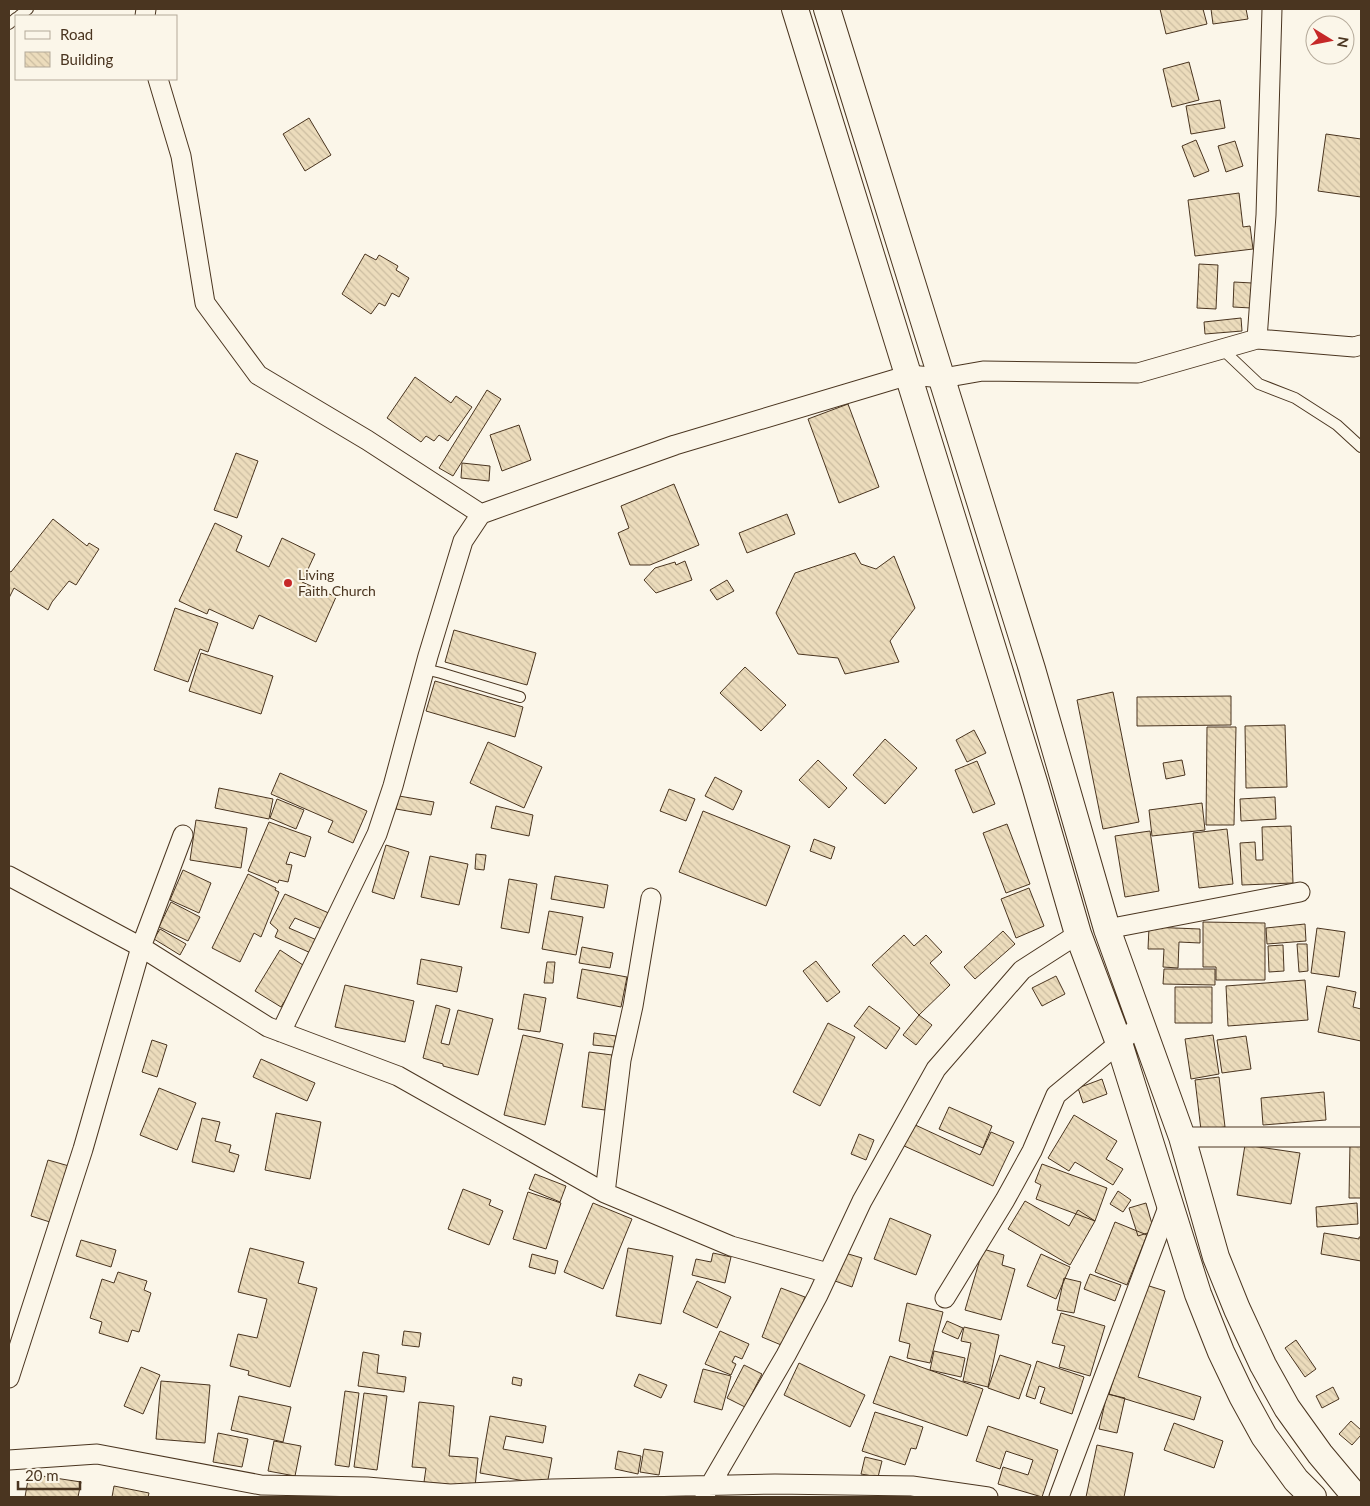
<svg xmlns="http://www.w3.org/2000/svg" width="1370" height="1506" viewBox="0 0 1370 1506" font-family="Lato,sans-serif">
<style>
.building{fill:url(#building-back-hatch);stroke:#4a3520}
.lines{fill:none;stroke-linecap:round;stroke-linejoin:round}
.lane-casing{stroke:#4a3520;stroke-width:12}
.street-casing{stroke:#4a3520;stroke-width:21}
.secondary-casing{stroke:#4a3520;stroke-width:28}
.lane{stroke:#fbf6e9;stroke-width:10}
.street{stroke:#fbf6e9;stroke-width:19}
.secondary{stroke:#fbf6e9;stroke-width:26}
.poi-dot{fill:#c62828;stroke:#fbf6e9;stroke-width:2}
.labels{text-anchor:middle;stroke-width:4;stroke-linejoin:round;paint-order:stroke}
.poi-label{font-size:14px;fill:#4a3520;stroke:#fbf6e9;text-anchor:start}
</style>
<defs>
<pattern id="building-back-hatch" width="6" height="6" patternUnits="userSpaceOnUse" patternTransform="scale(1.25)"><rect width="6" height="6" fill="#ecdcbc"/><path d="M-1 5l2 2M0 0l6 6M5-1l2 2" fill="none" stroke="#ccbda1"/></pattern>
</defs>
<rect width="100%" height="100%" fill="#fbf6e9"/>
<path class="building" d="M1160,9H1203L1207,24L1166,34Z
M1211,9H1246L1248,19L1213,24Z
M1189,62L1199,100L1172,107L1163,69Z
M1220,100L1225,128L1191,134L1186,106Z
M309,118L331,155L305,171L283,134Z
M1326,134L1361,139V197L1318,191Z
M1196,140L1209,171L1194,177L1182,146Z
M1235,141L1243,166L1226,172L1218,146Z
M1239,193L1243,227L1250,226L1253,249L1195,256L1188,200Z
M365,254L376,260L379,255L398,266L396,270L409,278L399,297L392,293L385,306L379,303L371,314L342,294Z
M1199,264L1218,265L1216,309L1197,308Z
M1234,282L1252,283L1251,308L1233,307Z
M1241,318L1242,331L1205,334L1204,322Z
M415,377L451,403L456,396L472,407L448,441L439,435L434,441L426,436L421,442L387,418Z
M487,390L501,399L453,476L439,468Z
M848,404L879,487L839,503L808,419Z
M519,425L531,460L502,471L490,435Z
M236,453L258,461L237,518L214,510Z
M462,463L490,466L489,481L461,478Z
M674,484L699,545L650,565H630L618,533L629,528L621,506Z
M787,514L795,534L747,553L739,533Z
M53,519L87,546L89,543L99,549L76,585L69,581L52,602L48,610L14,588L9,598V571L11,572Z
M215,523L242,536L236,551L269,567L282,538L315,554L302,582L336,597L316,642L259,615L253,629L209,609L207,614L179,601Z
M855,553L861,564L876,569L894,556L915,608L890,641L899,662L845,674L838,658L798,654L776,613L795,573Z
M685,561L692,580L656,593L644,580L655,568L675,562L676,565Z
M727,580L734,591L717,600L710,590Z
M175,608L218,623L208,652L200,649L188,682L154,670Z
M454,630L536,653L527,685L445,662Z
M201,653L273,676L261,714L189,691Z
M745,667L786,705L761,731L720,693Z
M435,681L523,707L515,737L426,711Z
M1113,692L1139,822L1103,829L1077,700Z
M1231,696V725L1137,726V697Z
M1285,725L1287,787L1246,788L1245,726Z
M1207,727H1236L1234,825H1206Z
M974,730L986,753L967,762L956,740Z
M885,739L917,768L885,804L853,775Z
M488,742L542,767L524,808L470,783Z
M818,760L847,788L829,808L799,780Z
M1182,760L1185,775L1166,779L1163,763Z
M977,761L995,804L973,813L955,770Z
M280,773L367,811L353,843L328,832L333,821L271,794Z
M715,777L742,791L733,810L705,796Z
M219,788L273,799L269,819L215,808Z
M669,789L695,799L686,821L660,811Z
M399,796L434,802L431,815L396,809Z
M1275,797L1276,819L1241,821L1240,799Z
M277,799L304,810L296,829L270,818Z
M1202,803L1205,830L1152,836L1149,810Z
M496,806L533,815L529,836L491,828Z
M703,811L790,846L766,906L679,872Z
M196,820L247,828L241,868L190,860Z
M269,822L311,837L305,857L290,852L286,864L292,865L288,882L279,880L278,883L248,871Z
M1007,824L1030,884L1006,893L983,833Z
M1291,826L1293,883L1242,885L1240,843L1255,842L1256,860H1263L1262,827Z
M1227,829L1233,884L1199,888L1193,833Z
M1150,831L1159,891L1125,897L1115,836Z
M814,839L835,847L831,859L810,851Z
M386,845L409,852L394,899L372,892Z
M476,854L486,855L484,870L475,869Z
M430,856L468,864L459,905L421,897Z
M183,870L211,883L199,913L170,900Z
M248,874L276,888L275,890L279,892L261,937L254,933L240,962L212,948Z
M555,876L608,885L604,908L551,899Z
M509,879L537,884L529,933L501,928Z
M1029,888L1044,926L1016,938L1001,899Z
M285,894L331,914L324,930L295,918L289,928L319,941L313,954L275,937L278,930L270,923Z
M171,902L200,917L188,941L159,927Z
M549,911L583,917L576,955L542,949Z
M1203,922L1265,923V980H1216V967H1203Z
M1305,924L1306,941L1267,944L1266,928Z
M1149,927L1200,929V943L1179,942L1178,968L1163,967L1164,949H1148Z
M1317,928L1345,932L1339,977L1311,973Z
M160,929L186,944L180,955L154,939Z
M1003,931L1015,944L975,979L964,967Z
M904,935L914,946L926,935L942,952L930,963L950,985L919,1015L872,965Z
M1297,944H1307L1308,971L1299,972Z
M1283,945L1284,971L1269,972L1268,946Z
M582,947L613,953L610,968L579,963Z
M280,950L306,967L281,1007L255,991Z
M421,959L462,967L457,992L417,984Z
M816,961L840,992L827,1002L803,971Z
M547,962H555L553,983H544Z
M582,969L627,977L621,1007L577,998Z
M1164,969H1215V985L1163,984Z
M1056,976L1065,994L1042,1006L1032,988Z
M1305,980L1308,1020L1228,1026L1226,986Z
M345,985L414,1001L405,1042L335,1027Z
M1327,986L1356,992L1353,1007L1361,1009V1041L1318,1032Z
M1175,987H1212V1023H1175Z
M524,994L546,998L540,1032L518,1029Z
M436,1005L450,1009L441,1043L449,1045L458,1010L493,1019L478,1075L443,1066V1064L423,1058Z
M869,1006L900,1028L886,1049L854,1026Z
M919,1015L932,1025L916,1045L903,1035Z
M828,1023L855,1037L820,1106L793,1092Z
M594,1033L616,1036L614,1047L593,1045Z
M523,1035L563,1044L545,1125L504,1115Z
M1213,1035L1219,1074L1191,1079L1185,1039Z
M1246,1036L1251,1069L1222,1073L1217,1040Z
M152,1040L167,1045L157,1077L142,1072Z
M589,1052L612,1055L605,1110L582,1107Z
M261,1059L315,1083L307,1101L253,1077Z
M1219,1077L1225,1127L1201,1130L1195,1080Z
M1102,1079L1107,1094L1083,1103L1078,1088Z
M159,1088L196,1103L177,1150L140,1135Z
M1324,1092L1326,1120L1263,1125L1261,1098Z
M949,1107L992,1126L983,1148L939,1129Z
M276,1113L321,1122L310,1179L265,1170Z
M1074,1115L1117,1141L1106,1159L1123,1169L1113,1185L1075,1162L1069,1171L1048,1158Z
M202,1118L220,1122L215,1141L231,1145L229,1152L239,1155L234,1172L192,1162Z
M911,1123L980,1155L991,1132L1014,1142L993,1186L902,1145Z
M859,1134L874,1140L866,1160L851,1154Z
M1350,1143H1361V1198H1349Z
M1245,1145L1300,1153L1291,1204L1237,1195Z
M48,1160L69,1166L53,1223L31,1216Z
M1042,1164L1107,1188L1095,1221L1036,1199L1041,1185L1035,1182Z
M535,1174L566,1186L560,1202L529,1189Z
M463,1189L491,1200L489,1205L503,1211L489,1245L448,1229Z
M1118,1191L1131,1200L1123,1212L1110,1204Z
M528,1192L561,1203L546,1249L513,1239Z
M1025,1201L1069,1226L1078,1210L1095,1221L1070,1265L1008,1229Z
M593,1203L632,1219L603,1289L564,1272Z
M1146,1203L1154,1231L1138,1236L1129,1208Z
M1357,1203L1358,1224L1317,1227L1316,1207Z
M890,1218L931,1235L916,1275L874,1259Z
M1115,1222L1147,1235L1127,1285L1095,1272Z
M1324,1233L1359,1239V1237H1361V1261L1321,1254Z
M81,1240L116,1250L111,1267L76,1256Z
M250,1248L304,1262L298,1283L317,1288L290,1387L248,1375L249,1371L230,1366L238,1334L257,1338L267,1299L238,1292Z
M628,1248L673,1256L661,1324L616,1316Z
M983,1249L1004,1255L1002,1265L1015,1269L1001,1320L965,1310Z
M713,1253L731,1257L725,1283L692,1275L696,1259L711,1262Z
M845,1253L862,1258L852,1287L835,1281Z
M532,1254L558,1261L555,1274L529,1267Z
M1041,1254L1070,1267L1056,1299L1027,1286Z
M118,1272L147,1281L144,1290L151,1293L139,1332L132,1330L128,1342L99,1333L102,1322L90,1318L102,1279L114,1283Z
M1090,1274L1121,1285L1115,1301L1084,1289Z
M1064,1278L1081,1282L1074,1313L1057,1310Z
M697,1281L731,1297L717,1328L683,1312Z
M1143,1284L1165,1291L1138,1377L1201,1397L1194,1420L1109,1394Z
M781,1288L805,1297L786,1347L762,1337Z
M907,1303L943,1312L930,1363L907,1358L910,1344L899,1341Z
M1061,1313L1105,1326L1090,1376L1059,1367L1065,1346L1052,1343Z
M947,1321L963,1328L958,1339L942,1332Z
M964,1327L999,1335L988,1387L963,1381L971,1343L961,1341Z
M404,1331L421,1333L419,1347L402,1345Z
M720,1331L749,1344L742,1359L735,1356L732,1362L736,1364L731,1375L705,1364Z
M1296,1340L1316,1369L1305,1377L1285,1348Z
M934,1351L965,1358L961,1377L930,1370Z
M363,1352L379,1355L377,1373L406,1377L404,1392L358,1386Z
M1000,1355L1031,1365L1019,1399L988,1388Z
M890,1356L983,1389L967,1436L873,1403Z
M1037,1361L1084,1377L1072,1414L1040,1403L1045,1388L1039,1386L1035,1399L1026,1396Z
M799,1363L865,1395L850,1427L784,1395Z
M744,1365L762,1374L745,1407L727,1398Z
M141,1367L160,1375L143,1414L124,1406Z
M703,1369L731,1376L722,1410L694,1402Z
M639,1374L667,1385L661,1398L634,1386Z
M513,1377L522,1379L521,1386L512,1384Z
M161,1381L210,1385L205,1443L156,1439Z
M1333,1387L1339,1399L1322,1408L1316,1396Z
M345,1391L359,1393L349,1467L335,1465Z
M364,1393L387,1396L377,1470L354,1467Z
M1107,1394L1125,1398L1117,1433L1099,1429Z
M239,1396L291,1407L283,1442L231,1430Z
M419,1402L454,1406L449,1456L478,1458L475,1487L424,1482L426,1468L412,1467Z
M875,1412L923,1427L916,1449L911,1448L905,1465L862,1451Z
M490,1416L546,1426L543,1443L506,1436L503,1449L552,1458L547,1485L480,1473Z
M1351,1421L1361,1430V1435L1352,1445L1339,1434Z
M1174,1423L1223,1441L1214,1468L1164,1450Z
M988,1426L1058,1450L1042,1497L998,1484L1003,1467L1028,1475L1033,1460L1006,1451L1000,1469L976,1461Z
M218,1433L248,1439L242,1467L213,1462Z
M274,1441L301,1446L295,1476L268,1471Z
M1097,1445L1133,1453L1124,1497H1086Z
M644,1449L663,1452L659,1475L640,1472Z
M618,1451L641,1456L638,1474L615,1469Z
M865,1457L882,1461L878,1477L861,1474Z
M29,1474L81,1482L78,1497H25Z
M114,1486L149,1493L148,1497H112Z"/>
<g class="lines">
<defs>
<path id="lane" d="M19,16L28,9
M9,24L16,18
M1222,349L1259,384L1295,398L1337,425L1361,447
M425,669L441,673L520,697"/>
<path id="street" d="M145,16L146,9
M158,79L181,156L205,303L258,375L367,440L481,514
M1257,339L1354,347L1361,345
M9,876L141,947L268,1027L398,1076L605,1193L731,1246L828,1273
M1107,929L1300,892
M281,1032L377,834L393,786L428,656L463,541L481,514L675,445L909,375L943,378L983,371L1138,373L1257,339L1266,215L1272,9
M1182,1137H1361
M605,1193L621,1060L633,1006L651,898
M945,1298L1005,1200L1032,1151L1056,1095L1142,1024
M9,1378L83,1149L141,947L183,835
M9,1460L97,1454L261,1485L367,1487L450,1494L552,1489L775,1484L912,1486L988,1497
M705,1494L786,1355L818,1295L862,1201L936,1069L1022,970L1078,934
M1059,1497L1170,1202"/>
<path id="secondary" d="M795,9L1034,782L1078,934L1119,1043L1198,1294L1221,1352L1242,1396L1264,1436L1296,1480L1313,1497
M827,9L1032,669L1107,929L1182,1137L1216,1257L1237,1309L1263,1365L1287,1408L1320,1454L1356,1497"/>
</defs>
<use href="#lane" class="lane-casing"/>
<use href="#street" class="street-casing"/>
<use href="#secondary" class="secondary-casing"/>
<use href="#lane" class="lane"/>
<use href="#street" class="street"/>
<use href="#secondary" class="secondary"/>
</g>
<circle class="poi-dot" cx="288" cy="583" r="5"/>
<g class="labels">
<g class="poi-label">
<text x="298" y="580">Living<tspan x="298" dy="16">Faith Church</tspan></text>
</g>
</g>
<rect width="1370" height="1506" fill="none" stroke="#4a3520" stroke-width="20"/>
<rect x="15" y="15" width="162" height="65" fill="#fbf6e9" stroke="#b4a999"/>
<rect x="25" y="31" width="25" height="8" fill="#fbf6e9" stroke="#b4a999"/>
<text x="60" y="40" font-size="15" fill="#4a3520">Road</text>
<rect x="25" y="52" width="25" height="15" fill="url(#building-back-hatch)" stroke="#b4a999"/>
<text x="60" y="65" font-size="15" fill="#4a3520">Building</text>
<g transform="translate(1330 40) rotate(100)"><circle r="24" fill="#fbf6e9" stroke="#b4a999"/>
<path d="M0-4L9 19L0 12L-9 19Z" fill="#c62828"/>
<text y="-8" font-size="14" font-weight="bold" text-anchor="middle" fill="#4a3520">N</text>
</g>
<path d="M18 1481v8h62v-8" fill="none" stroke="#4a3520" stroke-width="2.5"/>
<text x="25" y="1481" font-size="15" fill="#4a3520" stroke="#fbf6e9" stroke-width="4" paint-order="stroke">20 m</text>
</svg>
